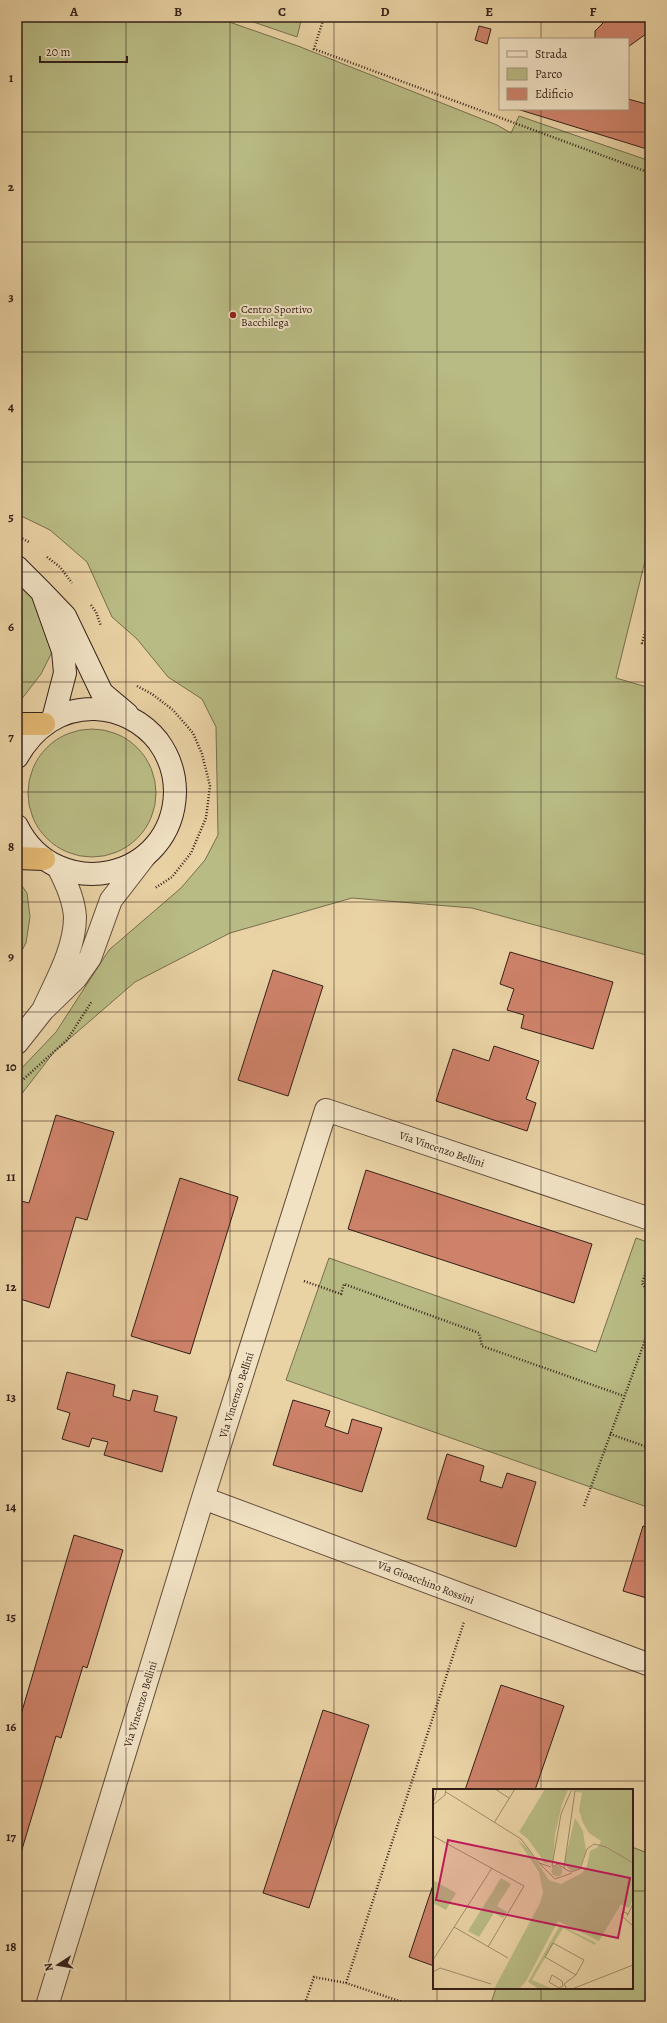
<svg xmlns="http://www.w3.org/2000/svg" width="667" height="2023" viewBox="0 0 667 2023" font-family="Alegreya,serif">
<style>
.green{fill:#b9bb84;stroke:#776e4e}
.building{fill:#ce826a;stroke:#352018}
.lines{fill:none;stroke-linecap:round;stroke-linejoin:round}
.street-casing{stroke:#624c3b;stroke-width:24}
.secondary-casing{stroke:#352018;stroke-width:24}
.highway-casing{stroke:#352018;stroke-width:24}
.path{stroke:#352018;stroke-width:2.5;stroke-dasharray:1 2;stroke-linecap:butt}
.street{stroke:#f1e2c4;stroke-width:22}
.secondary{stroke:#f1e2c4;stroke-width:22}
.highway{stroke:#e4b972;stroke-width:22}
.grid{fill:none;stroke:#352018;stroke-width:1;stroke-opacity:0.55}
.poi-dot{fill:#8f2418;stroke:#f1e2c4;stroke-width:1.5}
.labels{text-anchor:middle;stroke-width:4;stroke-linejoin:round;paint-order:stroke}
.poi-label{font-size:11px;fill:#352018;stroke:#f1e2c4;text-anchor:start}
.street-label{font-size:11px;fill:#352018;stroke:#f1e2c4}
.inset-road{fill:none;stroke:#a18b6c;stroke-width:1}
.view{fill:#c2185b;fill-opacity:0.15;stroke:#c2185b;stroke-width:2}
.inset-edge{fill:none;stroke:#352018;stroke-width:2}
.neatline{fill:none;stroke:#352018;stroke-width:1.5}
.grid-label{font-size:13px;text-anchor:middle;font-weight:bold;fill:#352018}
</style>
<rect width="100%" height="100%" fill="#e9d2a4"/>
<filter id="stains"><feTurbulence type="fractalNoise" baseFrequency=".005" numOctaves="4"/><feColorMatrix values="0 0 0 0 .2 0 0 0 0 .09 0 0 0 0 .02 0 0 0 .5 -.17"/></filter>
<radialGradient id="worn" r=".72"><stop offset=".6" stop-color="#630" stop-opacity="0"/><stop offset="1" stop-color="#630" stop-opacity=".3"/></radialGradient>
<path class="green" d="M17,17H215L298,46L497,125L511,133L519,116L650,161V541L616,678L650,688V956L472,908L352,898L230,933L135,982L54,1052L17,1100V1073L56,1032L109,950L181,888L205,860L218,835L216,727L202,699L168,677L137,639L112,617L87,562L50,530L17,514Z
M239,17H302L297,37Z
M17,569L40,601L53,650L41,674L17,705Z
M28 793a64 64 0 1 1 128 0a64 64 0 1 1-128 0Z
M17,879L27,893L30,917L26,943L17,959Z
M636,1238L650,1243V1508L286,1380L329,1258L596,1352Z
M632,1847L650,1854V2006H490L496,1988H632Z"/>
<path class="building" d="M609,17H650V31L628,47V39H595V31Z
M479,26L491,29L487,44L475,40Z
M628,99L650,105V150L517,109H628Z
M510,952L613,982L593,1049L521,1028L524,1015L507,1010L514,989L500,984Z
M273,970L323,986L288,1096L238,1080Z
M494,1046L539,1061L526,1099L536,1103L527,1131L436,1101L453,1049L489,1061Z
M56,1115L114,1132L87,1220L76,1217L49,1308L17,1298V1215L21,1201L29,1203Z
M366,1170L592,1244L574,1303L348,1229Z
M180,1178L238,1197L190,1354L131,1336Z
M67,1372L115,1385L113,1396L130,1401L133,1390L158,1396L154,1411L177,1417L162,1472L104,1455L108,1442L92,1438L89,1447L62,1439L70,1413L57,1409Z
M293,1400L330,1411L325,1426L348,1434L352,1419L382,1428L362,1492L273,1465Z
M447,1454L484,1466L480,1481L502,1488L507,1473L536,1482L516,1547L427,1519Z
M643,1526L650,1528V1599L623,1591Z
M74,1535L123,1550L87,1668L83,1666L61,1738L56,1736L17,1866V1728Z
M501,1685L564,1706L535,1790H465Z
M323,1710L369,1725L309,1908L263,1893Z
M434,1882V1966L409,1957Z"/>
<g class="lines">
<defs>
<path id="street" d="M58,867C66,882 74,899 75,917C75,949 56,981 43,1010L76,978L90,958L111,900L145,856
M17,1043L43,1010
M203,1498L650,1665
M47,2006L203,1498L326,1110L650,1219"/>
<path id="secondary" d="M17,567L42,592L63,651L65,673L53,719
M42,592L65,616L102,693L127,714
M17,757C34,727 61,708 95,709C120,710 143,722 158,741C169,756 175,774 175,792C173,881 56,905 17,826"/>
<path id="highway" d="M17,724H44
M17,858L44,859"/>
</defs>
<use href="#street" class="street-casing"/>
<use href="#secondary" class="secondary-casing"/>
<use href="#highway" class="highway-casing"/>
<path class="path" d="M324,17L314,49L650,173
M17,536L29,542
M47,557L60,567L72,583
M91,605L96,612L101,626
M650,617L642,643L650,646
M137,686L152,694L173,710L193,733L202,754L210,786L206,818L191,853L172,877L155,888
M17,1085L67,1040L92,1001
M650,1261L642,1283L650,1295
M304,1281L341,1294L344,1284L479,1333L482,1346L624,1396
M610,1434L650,1448
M584,1506L650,1327
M346,1983L464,1622
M304,2006L314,1977L346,1983L414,2006"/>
<use href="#street" class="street"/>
<use href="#secondary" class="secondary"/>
<use href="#highway" class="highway"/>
</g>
<path class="grid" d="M126,17V2006M230,17V2006M334,17V2006M437,17V1790M541,17V39M541,109V1790M17,132H650M17,242H650M17,352H650M17,462H650M17,572H650M17,682H650M17,792H650M17,902H650M17,1012H650M17,1121H650M17,1231H650M17,1341H650M17,1451H650M17,1561H650M17,1671H650M17,1781H650M17,1891H434M632,1891H650M437,1988V2006M541,1988V2006"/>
<circle class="poi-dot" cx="233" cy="315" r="4"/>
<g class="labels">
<g class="poi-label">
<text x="241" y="313">Centro Sportivo<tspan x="241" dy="13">Bacchilega</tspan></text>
</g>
<g class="street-label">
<text transform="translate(442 1149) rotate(19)" y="4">Via Vincenzo Bellini</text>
<text transform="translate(236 1395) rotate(-72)" y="4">Via Vincenzo Bellini</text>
<text transform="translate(426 1582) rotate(21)" y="4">Via Gioacchino Rossini</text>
<text transform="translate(140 1704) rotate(-73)" y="4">Via Vincenzo Bellini</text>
</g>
</g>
<g transform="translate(433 1789)">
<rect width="200" height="200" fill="#e9d2a4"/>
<path d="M112,0H200V95L166,152L125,132L93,192L86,200H61L107,114L110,104L106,83L84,50L95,60L116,91L128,95L149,84L154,77L157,62L165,58L168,52L156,44L150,34L146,21L149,4L135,1L129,15L122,45L120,73L112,74L95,50L86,43ZM142,29L150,42L153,62L146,80L138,82L131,74ZM118.5 82a5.5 5.5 0 1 1 11 0a5.5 5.5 0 1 1-11 0ZM68,89L78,95L64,117L74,123L70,129L61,124L46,148L35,142ZM0,91L23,104L13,121L0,114ZM200,96V110L196,119L188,115ZM127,136L163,154L162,156L130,139L99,191L120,200H106L95,193Z" fill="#b9bb84"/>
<path class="inset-road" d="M62,0L76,9M13,3L88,50L106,74M1,12L4,0M0,16L12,6L13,0M61,34L82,0M0,47L91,97L55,158M119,77L128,25L138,2M118,78L106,74L122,90L139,84M119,78L125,75L132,80M131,79L142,2M132,80L138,83L147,80L154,60L161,55L173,58L200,74M195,125L191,123L188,126L200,137M194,127L200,115M21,138L75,169M120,154L151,171L143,186L112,168ZM0,171L59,79M0,183L7,179L58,195M119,186L129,192L130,197L126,199L116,193ZM134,200L131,195L143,186M139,200L200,176"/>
<path class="view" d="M15,51L197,89L185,149L3,111Z"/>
<rect width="200" height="200" class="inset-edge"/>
</g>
<rect width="667" height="2023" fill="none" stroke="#e9d2a4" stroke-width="44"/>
<rect x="499" y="38" width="130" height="72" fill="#f1e2c4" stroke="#a6947f"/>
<rect x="507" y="51" width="20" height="6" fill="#f1e2c4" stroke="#a6947f"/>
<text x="535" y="58" font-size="12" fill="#352018">Strada</text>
<rect x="507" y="68" width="20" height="12" fill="#b9bb84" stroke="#a6947f"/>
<text x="535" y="78" font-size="12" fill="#352018">Parco</text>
<rect x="507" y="88" width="20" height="12" fill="#ce826a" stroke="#a6947f"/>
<text x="535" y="98" font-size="12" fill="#352018">Edificio</text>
<g transform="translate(58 1965) rotate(258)" stroke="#f1e2c4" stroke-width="3" paint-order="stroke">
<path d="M0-3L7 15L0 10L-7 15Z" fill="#352018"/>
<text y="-6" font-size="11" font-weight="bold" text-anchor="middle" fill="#352018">N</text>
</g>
<path d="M40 56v6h87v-6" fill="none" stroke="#352018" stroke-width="2"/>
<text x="46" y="56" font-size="12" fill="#352018" stroke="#f1e2c4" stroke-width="3" paint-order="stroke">20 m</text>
<rect x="22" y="22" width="623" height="1979" class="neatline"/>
<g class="grid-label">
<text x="74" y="16">A</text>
<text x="178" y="16">B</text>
<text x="282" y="16">C</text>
<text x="385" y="16">D</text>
<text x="489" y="16">E</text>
<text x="593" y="16">F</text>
<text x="11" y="82">1</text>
<text x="11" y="191">2</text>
<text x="11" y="301">3</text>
<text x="11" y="411">4</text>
<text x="11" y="521">5</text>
<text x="11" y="631">6</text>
<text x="11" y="741">7</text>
<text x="11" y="851">8</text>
<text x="11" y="961">9</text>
<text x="11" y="1071">10</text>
<text x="11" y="1181">11</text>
<text x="11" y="1291">12</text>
<text x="11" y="1401">13</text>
<text x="11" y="1511">14</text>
<text x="11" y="1621">15</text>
<text x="11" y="1731">16</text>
<text x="11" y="1841">17</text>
<text x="11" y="1951">18</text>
</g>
<rect width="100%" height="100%" filter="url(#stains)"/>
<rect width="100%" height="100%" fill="url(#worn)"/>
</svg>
